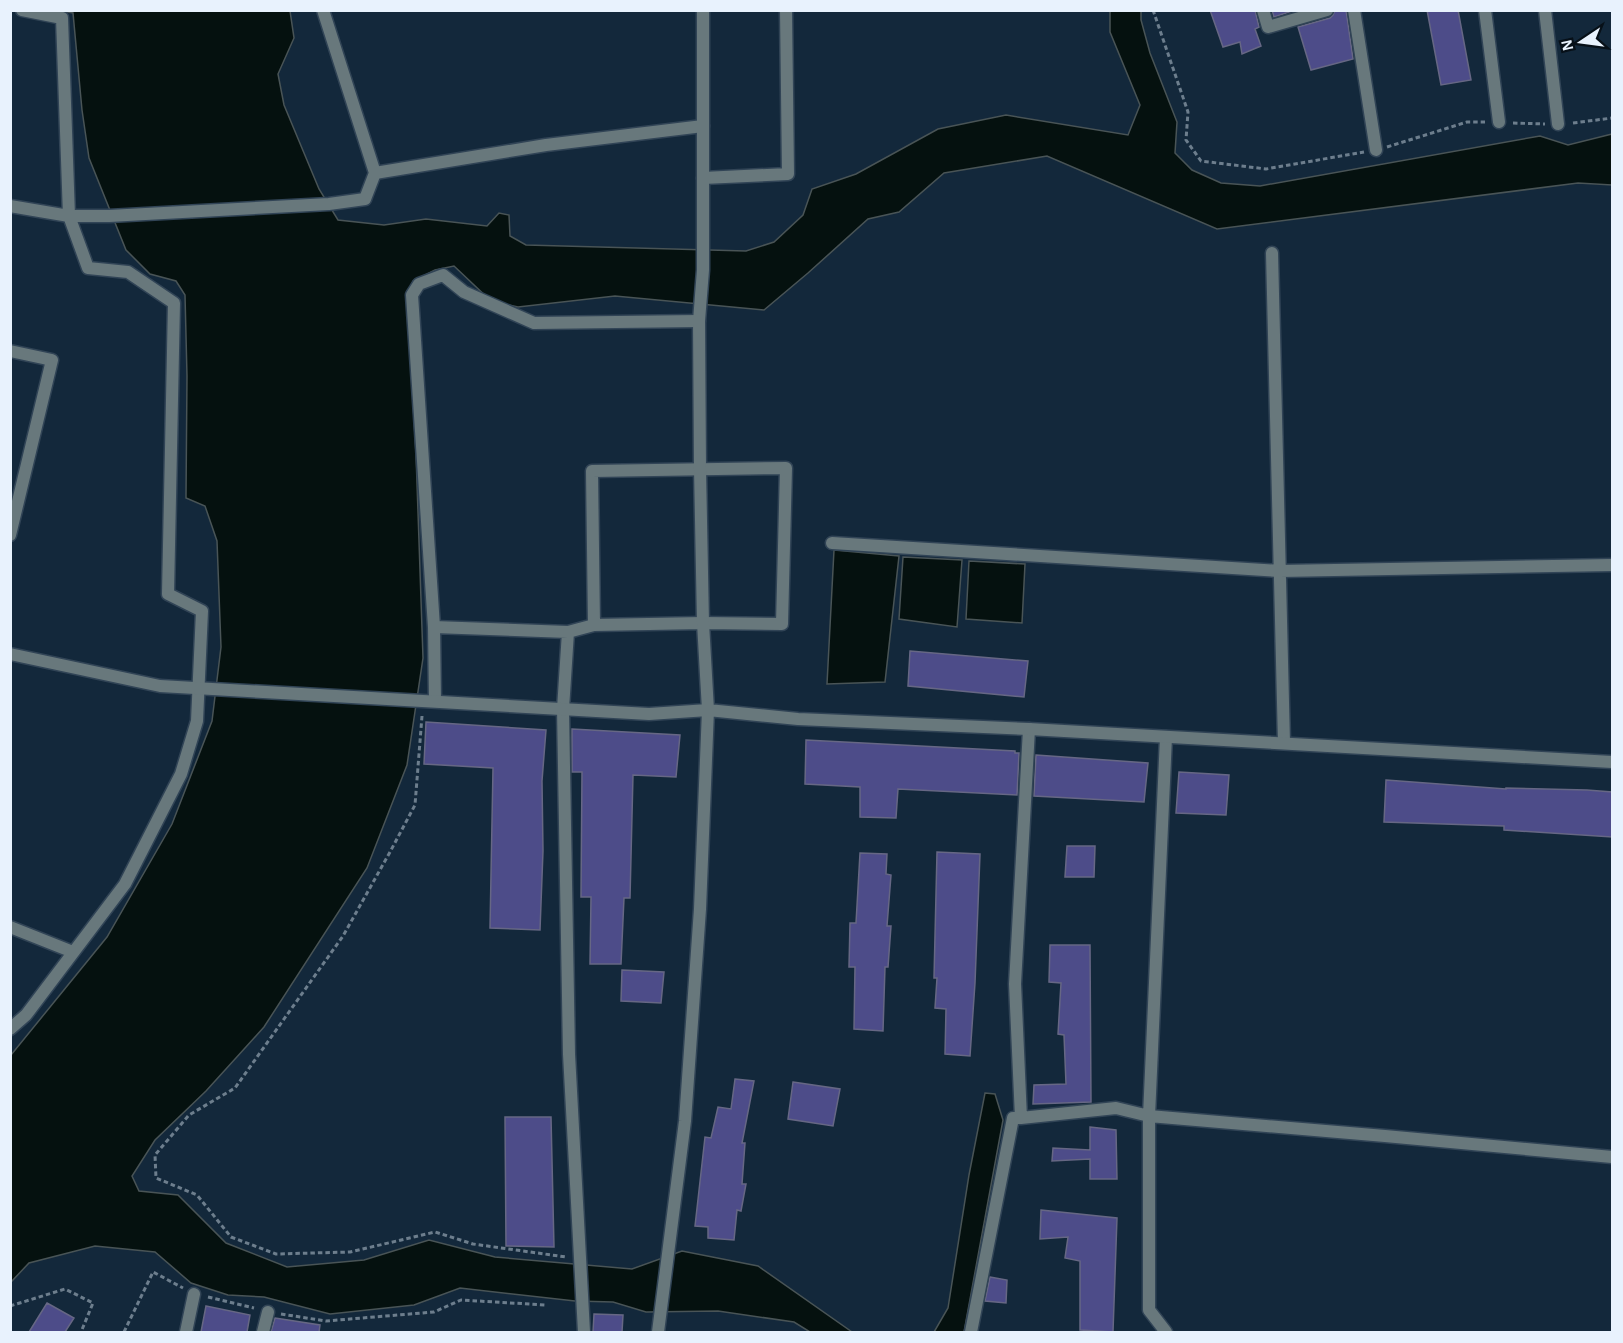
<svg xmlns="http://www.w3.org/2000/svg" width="1623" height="1343" viewBox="0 0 1623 1343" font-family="'Alegreya Sans',sans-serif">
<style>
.water{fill:#05110f;stroke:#495456;stroke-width:1.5}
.building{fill:#4d4c89;stroke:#666784;stroke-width:1.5}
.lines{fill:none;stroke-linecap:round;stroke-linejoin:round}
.minor-casing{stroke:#314456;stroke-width:15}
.tertiary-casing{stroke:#314456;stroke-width:15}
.path{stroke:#6d7e8d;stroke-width:3;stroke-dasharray:4.5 3;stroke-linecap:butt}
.minor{stroke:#68787c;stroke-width:12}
.tertiary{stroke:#68787c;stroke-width:12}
</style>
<rect width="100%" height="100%" fill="#13283b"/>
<path class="water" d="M63,11H290L294,38L278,74L284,105L319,189L338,220L384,225L426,219L487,226L499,213L509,215L510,236L526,245L746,251L774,242L803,215L812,189L856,174L938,129L1006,115L1128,135L1140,105L1110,32V11H1141V20L1150,53L1177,122L1175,153L1192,170L1221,183L1260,186L1540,136L1568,145L1612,134V185L1578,183L1217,229L1047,156L944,173L899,212L868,219L808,273L764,310L615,296L518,307L491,301L454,266L435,270L413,281L407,296L416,454L423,658L407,765L367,868L264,1027L206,1091L155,1140L132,1176L139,1191L178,1195L226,1243L287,1267L364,1260L429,1240L495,1257L632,1269L682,1251L758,1266L852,1332H810L794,1322L718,1311L646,1312L613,1302L575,1301L460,1288L414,1305L330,1314L264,1297L228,1295L191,1283L155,1252L95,1246L29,1263L11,1282V1055L107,937L172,824L212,721L221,647L217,541L205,506L186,498L187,376L185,295L176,281L150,274L126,250L89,158L82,110L73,13Z
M834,550L899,556L885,682L827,684Z
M903,557L962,560L957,627L899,619Z
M969,561L1025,564L1022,623L966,619Z
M985,1093L995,1094L1003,1120L964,1332H934L948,1308L969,1175Z"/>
<path class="building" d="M1210,10H1255L1259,27L1255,29L1261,46L1242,54L1240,42L1223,47Z
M1272,10H1295L1274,17Z
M1335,10H1346L1353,59L1311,70L1298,27L1330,18L1333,15Z
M1427,10H1458L1471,80L1441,85Z
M910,651L1028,661L1024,697L908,686Z
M426,722L546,730L542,781L543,851L540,930L490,928L493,768L424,764Z
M572,729L680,735L676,777L633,775L630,898H624L621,964H590L591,897H581L582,772H572Z
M806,740L1015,751V753H1019L1017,795L898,789L896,818L860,817V787L805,784Z
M1036,755L1148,763L1144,802L1034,796Z
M1179,772L1229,775L1226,815L1176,813Z
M1386,780L1506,789V788L1587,790L1612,792V837L1504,830V826L1384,822Z
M1067,846H1095L1094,877H1065Z
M937,852L980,854L975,983L970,1056L945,1054L946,1009L935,1008L937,978H934Z
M860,853L887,854L886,874L891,875L887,926H891L888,967H885L883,1031L854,1029L855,967H849L850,923H856Z
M1050,945H1090L1091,1102L1033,1104L1034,1085L1066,1084L1064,1035L1058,1034L1061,983L1049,982Z
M622,970L664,972L661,1003L621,1001Z
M735,1079L754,1081L742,1143H745L742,1184H746L741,1211L737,1210L734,1240L708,1238V1227L695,1226L705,1137L711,1138L718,1107L731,1109Z
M793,1082L840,1089L833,1126L788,1119Z
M505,1117H551L554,1247L506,1246Z
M1090,1127L1116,1130L1117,1179H1090V1159L1052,1161L1053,1148L1090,1150Z
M1041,1210L1117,1218L1113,1332L1080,1330V1261L1065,1258L1068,1237L1040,1239Z
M990,1277L1007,1280L1006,1303L985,1301Z
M47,1303L74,1318L65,1332H29Z
M206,1306L250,1315L247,1332H201Z
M594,1314L623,1315L622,1332H593Z
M275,1318L320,1325L319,1332H271Z"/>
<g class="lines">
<defs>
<path id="minor" d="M323,10L375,173L546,145L703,126
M1263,10L1268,27L1327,10
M1354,10L1376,150
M1485,10L1499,122
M1545,10L1558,124
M703,178L788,174L786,10
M10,206L69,216H109L329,204L365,199L375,173
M1272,253L1284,743
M10,351L52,360L10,535
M786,468L782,624L703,623L594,625L592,471Z
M832,543L1280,571L1612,565
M434,627L412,295L419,284L443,275L464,292L534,323L699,321
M568,632L594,625
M435,701L434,627L568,632L563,709L569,1054L584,1332
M1029,729L1015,984L1021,1118L1116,1108L1149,1116L1385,1136L1612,1157
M1166,737L1149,1116V1310L1166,1332
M10,927L73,952
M10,1029L26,1015L125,884L181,774L197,721L202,611L168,594L174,303L128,272L88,268L69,216L62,18L22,10
M186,1332L194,1294
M263,1332L268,1312
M971,1332L1013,1118H1021"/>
<path id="tertiary" d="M10,654L160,686L649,714L708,710L798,719L1029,729L1612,762
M658,1332L685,1121L700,909L708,710L703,623L700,469L699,321L703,270V10"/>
</defs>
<use href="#minor" class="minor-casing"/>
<use href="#tertiary" class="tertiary-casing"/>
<path class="path" d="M1153,10L1188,112L1186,140L1201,161L1266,169L1364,152
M1513,123L1545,124
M1573,123L1612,118
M1387,147L1467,122H1485
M422,716L415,805L390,852L343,936L235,1088L189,1115L155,1155L156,1178L197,1195L231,1237L276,1254L350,1252L435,1232L473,1244L566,1257
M208,1297L254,1308
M10,1306L65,1289L93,1303L81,1332
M281,1314L326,1321L434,1312L461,1300L546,1305
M124,1332L153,1272L183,1288"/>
<use href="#minor" class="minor"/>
<use href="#tertiary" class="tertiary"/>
</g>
<rect width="1623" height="1343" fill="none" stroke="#e8f2fd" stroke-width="24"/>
<g transform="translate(1581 42) rotate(257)" stroke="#071018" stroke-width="4.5" paint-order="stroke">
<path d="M0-4.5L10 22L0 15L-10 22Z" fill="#e8f2fd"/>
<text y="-9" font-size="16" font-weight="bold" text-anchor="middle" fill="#e8f2fd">N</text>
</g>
</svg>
